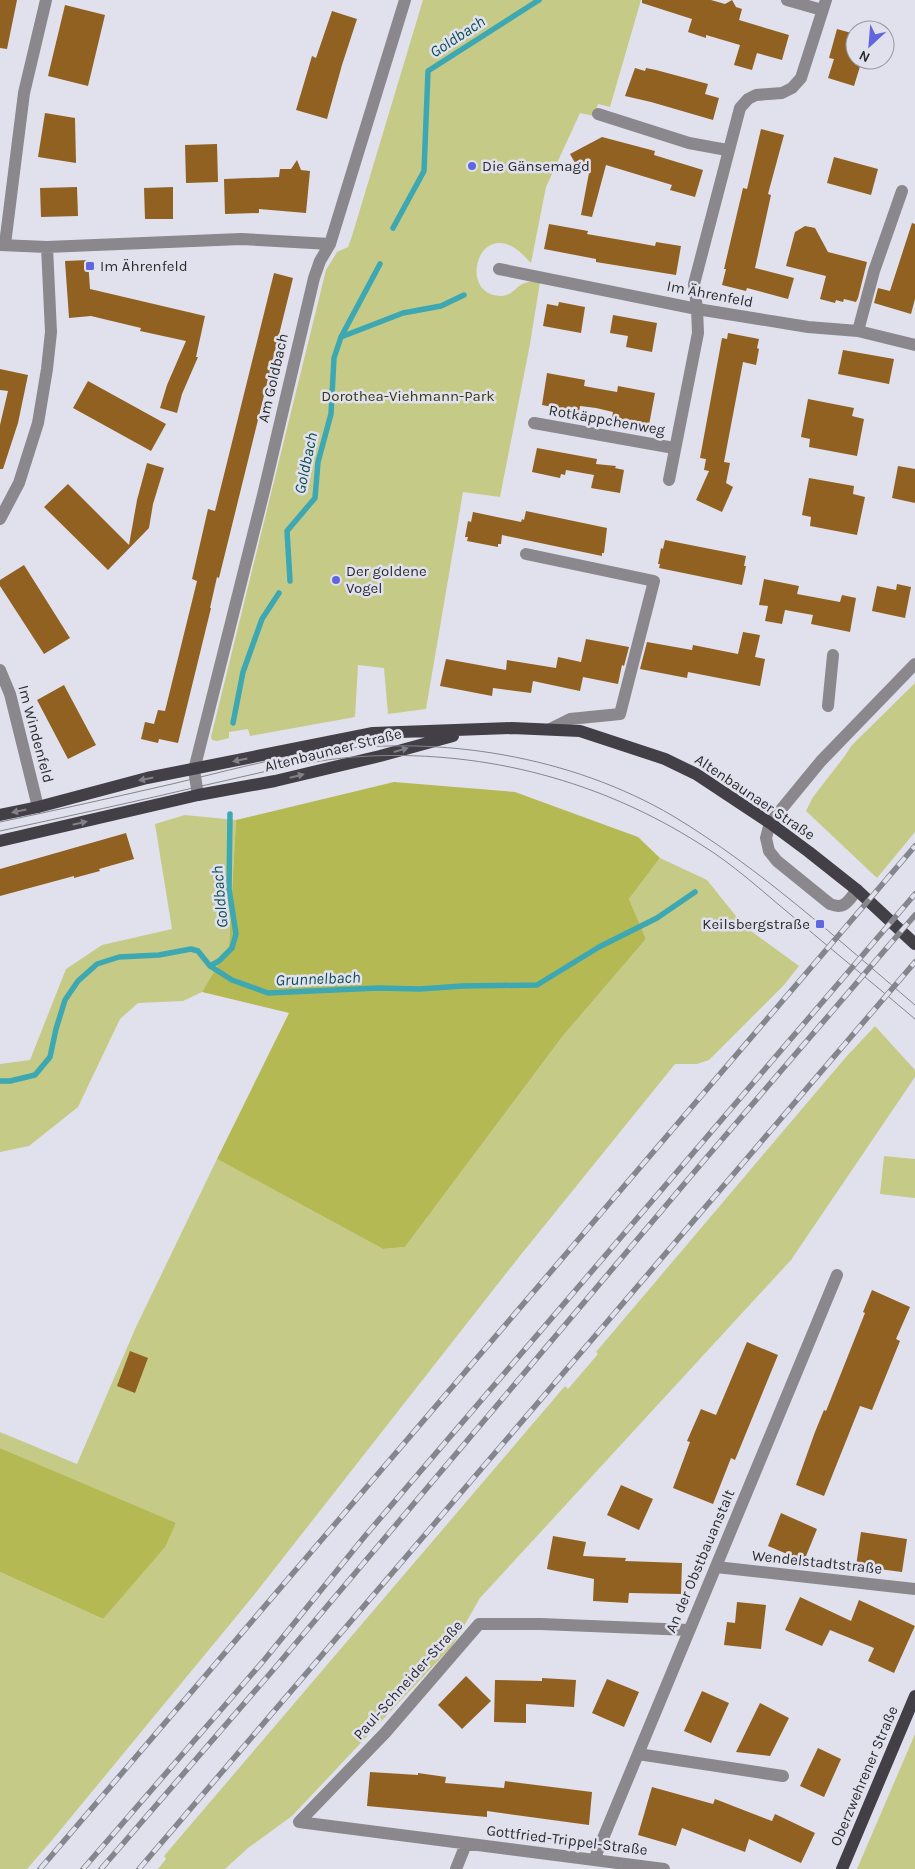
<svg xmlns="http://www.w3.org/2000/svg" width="915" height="1869" viewBox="0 0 915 1869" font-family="Karla,sans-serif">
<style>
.green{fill:#c6ca87}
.forest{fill:#b5b954}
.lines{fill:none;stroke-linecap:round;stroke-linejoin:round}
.stream{stroke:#3da8b2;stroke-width:5.5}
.building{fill:#916121}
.minor{stroke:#8a888c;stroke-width:12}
.major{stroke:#433f47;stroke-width:12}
.tram{stroke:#85858d;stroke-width:1}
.rail-casing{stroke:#85858d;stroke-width:5.5}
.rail{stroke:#e1e1ed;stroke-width:4;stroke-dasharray:11;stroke-linecap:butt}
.oneway{fill:#828089}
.poi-dot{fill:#5f66de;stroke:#e1e1ed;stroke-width:2}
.labels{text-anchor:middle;stroke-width:5;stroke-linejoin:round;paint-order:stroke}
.poi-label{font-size:15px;fill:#2c2c30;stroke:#e1e1ed;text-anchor:start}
.street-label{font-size:15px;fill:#2c2c30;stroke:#e1e1ed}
.park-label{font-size:15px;fill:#37380d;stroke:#e1e1ed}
.water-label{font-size:16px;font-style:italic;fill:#0b4e53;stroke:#e1e1ed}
</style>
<rect width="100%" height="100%" fill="#e1e1ed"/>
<path class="green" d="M423,0H641L610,107L598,104L594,116L580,113L546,187L531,263C526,258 520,251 513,247C475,226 460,296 501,296C512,296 516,286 525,283C529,281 536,282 540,282L530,344L500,497L463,492L426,709L388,714L384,668L358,665L355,717L250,736L248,729L229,732V738L217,741L212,740L211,737L326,270L337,252L348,247L352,236Z
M915,683V832L877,878L806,811L813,797L844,757L852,745Z
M185,815L236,820L229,946L202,992L183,1001L138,1003L120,1019L78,1107L29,1146L0,1152V1064L30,1060L66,969L102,945L172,929L155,824Z
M660,858L707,880L744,926L799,966L784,985L709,1060L697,1064H675L515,1262L254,1595L53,1839L27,1869H0V1572L103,1619L176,1524L0,1448V1432L77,1464L136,1327L217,1159L383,1249L405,1247L562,1037L646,939L629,899Z
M875,1026L915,1070V1077L791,1260L480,1598L453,1645L292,1816L248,1848L225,1869H158L166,1859L164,1856L565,1386L568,1389L598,1354L596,1352L846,1057Z
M884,1156L915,1159V1198L880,1194Z
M915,1734V1869H857Z"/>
<path class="forest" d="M394,782L515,792L638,837L660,858L629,899L646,939L562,1037L405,1247L383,1249L217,1159L289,1013L202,992L229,946L236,820Z
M0,1448L176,1523L165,1547L103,1619L0,1572Z"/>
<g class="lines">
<path class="stream" d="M393,228L424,171L428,71L539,0
M341,337L403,313L441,306L464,295
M290,581L287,531L315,498L318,462L331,414L334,358L341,337L380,264
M233,723L243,672L262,619L279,593
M210,966L219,961L232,948L236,934L229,889L230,814
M0,1081H10L35,1075L50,1057L56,1029L65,1000L78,981L97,964L119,957L159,955L191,949L198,951L210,966L232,980L268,993L378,988L420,989L462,986L537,985L599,947L657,918L695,892"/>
</g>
<path class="building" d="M0,0H17L7,49L0,48Z
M642,0H711L725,4L732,0L736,7L742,9L739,20L789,35L782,60L757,53L752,70L734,65L740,45L706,35V38L688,32L692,19L642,3Z
M65,5L105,15L88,86L48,76Z
M332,11L357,19L342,65L327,119L296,110L312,56L316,58Z
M837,29L855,34V60H862L854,86L828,78L834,59L829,58Z
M635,68L645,71L646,68L656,70L708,84L705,94L719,98L713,120L651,102L625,96Z
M45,113L75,118L76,163L38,157Z
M761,129L784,135L768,194L771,195L755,268L794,278L788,299L747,288L746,291L722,285L726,269H724L743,188L747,189Z
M602,137L655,151L654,155L703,170L695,197L670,190L672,185L606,165L592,217L581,215L589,173L579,170L570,154Z
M217,144L218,182L186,183L185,145Z
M834,157L878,169L871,195L827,183Z
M297,160L301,170L310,171L306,213L259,209V213L225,214L224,179L279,177L280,169H291Z
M77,187L78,216L41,217L40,188Z
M173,187V219H145L144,188Z
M912,223L915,224V299L911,314L874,303L878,288L890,291Z
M549,224L588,231L587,234L627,241L655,246L656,242L681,246L676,275L596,262V259L544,249Z
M805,226L815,228L828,252L867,262L858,298L856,302L844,299L843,302L836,300L835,303L820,299L826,276L786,266L795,232Z
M88,260L90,289L205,316L196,357H198L182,394L177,413L160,408L167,385L186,341L140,331L141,328L91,316L69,318L65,261Z
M274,273L293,278L219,578L217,577L210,608H211L178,743L159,739L158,743L141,739L145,722L154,724L158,710L165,711L197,581L192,579L208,509L215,511Z
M559,302L585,307L581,333L543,326L547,304L558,306Z
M613,315L657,323L652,352L626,347L628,336L610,333Z
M728,333L759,339L757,348L759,349L756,365L743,362L724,462L730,463L726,483L733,487L722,512L696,500L709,471L704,470L706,459L700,458L722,338L727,339Z
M843,350L894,359L889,384L838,374Z
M0,369L28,375L18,423L3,469H0V425L8,391L0,390Z
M547,373L585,380L584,386L600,389L617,392L618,386L655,393L649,425L612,418L613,412L596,408L580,406L579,412L542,405Z
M88,381L166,424L151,451L73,408Z
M808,399L854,408L852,416L864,419L857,456L809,447L810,439L801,437Z
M537,448L597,459L596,464L616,466L615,468L624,470L620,493L591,488L594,475L566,470L565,475L561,474L560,478L532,472Z
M147,463L164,468L153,504L149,528L108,570L44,507L68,484L129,545L137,500Z
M898,466L915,469V503L892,498Z
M809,478L854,486L853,494L865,497L857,535L810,526L811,517L802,515Z
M526,511L607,528L604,553H602V556L502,535L501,544H498V547L467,541L468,537H465L468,521L471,522L473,512L521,522L522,519L524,520Z
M665,540L746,556L744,566H746L742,585L659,568L660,564H658L661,548L663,549Z
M24,565L70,638L44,654L0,586V580Z
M764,579L799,586L797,594L840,602L842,595L856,598L850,632L811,624L813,615L785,610L782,624L765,621L768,606L759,605Z
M897,584L911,587L905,618L872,611L877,586L896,590Z
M743,632L760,635L755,657L765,659L760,686L688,672L687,678L640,669L647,642L692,650L693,645L738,654Z
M586,639L629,647L624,666L622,665L618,684L583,677L580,691L533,681L531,693L493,688L492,696L440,686L446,659L506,670L507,660L556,668L558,657L581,662Z
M64,685L96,745L68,759L37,700Z
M126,833L134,859L99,869L100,871L74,878V876L0,896V869Z
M872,1290L910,1307L896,1339L900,1341L872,1410L860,1406L824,1496L796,1485L815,1432L824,1410L826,1411L865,1313L863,1312Z
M747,1342L778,1355L735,1460L731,1458L713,1504L673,1488L690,1442L687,1441L701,1409L716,1415Z
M130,1351L148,1358L135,1393L117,1386Z
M621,1485L653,1499L639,1530L607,1515Z
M781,1513L817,1529L804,1561L768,1546Z
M861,1532L907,1539L902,1572L856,1566Z
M553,1536L586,1542L583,1556L626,1558L625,1561L682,1563L681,1594L629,1593L628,1603L593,1601L594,1579L547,1569Z
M800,1597L851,1621L859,1600L915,1626L894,1673L868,1661L874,1648L830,1630L822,1646L785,1630Z
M737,1602L766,1605L761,1649L724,1645L727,1622L735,1623Z
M466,1676L491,1701L462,1729L438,1705Z
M542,1678L576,1680L574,1707L526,1704V1723L494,1722L495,1680L542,1681Z
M607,1679L639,1692L624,1727L592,1713Z
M702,1691L729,1703L711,1743L684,1731Z
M760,1703L789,1718L770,1756L736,1752Z
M818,1748L841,1759L824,1797L800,1786Z
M370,1772L418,1775V1773L446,1777L445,1783L504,1788L505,1781L592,1792L589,1825L487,1811V1817L367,1806Z
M652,1787L713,1804L715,1799L772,1821L775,1814L815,1833L801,1863L749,1839L745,1852L682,1828L676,1846L638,1835Z"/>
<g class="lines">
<path class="minor" d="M787,0L822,10
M598,114L689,143L727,150
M5,244L24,93L46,0
M0,245L47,247L241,239L330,244
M499,269L697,309L808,327L858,331L915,345
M858,331L874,271L902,191
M534,423L674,448
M669,480L698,333L697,309L694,284L740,108L748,99L756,95L782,93L792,88L801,78L826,0
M0,519L19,483L38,423L47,369L51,332L47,247
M526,554L654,581L620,714L570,719L550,729
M0,670L10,694L38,807
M828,706L833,655
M198,795L194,770L264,491L314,278L320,261L330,244L405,0
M857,890C848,901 845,910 830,904L777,861L769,851L766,838L770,823L821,761L915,664
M716,1567L915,1589
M638,1754L783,1776
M299,1822L385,1733L479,1624H541L689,1630
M299,1822L664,1869
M594,1860L837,1275
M456,1869L466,1844"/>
<path class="major" d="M0,815L38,807L147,778L373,733L512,728L580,731L665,759L696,774L770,823L809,852L857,890L915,944
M0,841L198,795L275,781L380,756L453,736
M842,1869L915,1696"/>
<path class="tram" d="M0,822C57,810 115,797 172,784C222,772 273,758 324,751C441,735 571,756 673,816C761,869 837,939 915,1005
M0,831C69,816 138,801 206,785C260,773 315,758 370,756C487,751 601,781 700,844C733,864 762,891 791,915C832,950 874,984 915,1019"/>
<defs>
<path id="rail" d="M40,1869L915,846
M83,1869L265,1659L365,1536L915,894
M101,1869L274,1669L707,1157L915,915
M139,1869L915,962"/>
</defs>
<use href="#rail" class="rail-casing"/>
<use href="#rail" class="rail"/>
</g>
<defs><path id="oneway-solid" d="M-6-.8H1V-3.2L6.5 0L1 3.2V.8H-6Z" transform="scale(1.25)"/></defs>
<g class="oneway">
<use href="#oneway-solid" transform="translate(401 750) rotate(-16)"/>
<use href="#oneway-solid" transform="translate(240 760) rotate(168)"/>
<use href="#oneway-solid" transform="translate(297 776) rotate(-14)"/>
<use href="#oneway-solid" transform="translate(146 779) rotate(168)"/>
<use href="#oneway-solid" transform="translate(19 811) rotate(168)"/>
<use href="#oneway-solid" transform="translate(80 823) rotate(-13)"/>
</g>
<g class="poi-dot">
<circle cx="472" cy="166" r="5"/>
<rect x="85" y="261" width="10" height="10" rx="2.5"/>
<circle cx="336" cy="580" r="5"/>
<rect x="815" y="919" width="10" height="10" rx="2.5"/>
</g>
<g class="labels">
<g class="poi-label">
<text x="482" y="171">Die Gänsemagd</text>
<text x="100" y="271">Im Ährenfeld</text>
<text x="346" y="576">Der goldene<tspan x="346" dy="17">Vogel</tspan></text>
<text x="810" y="929" text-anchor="end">Keilsbergstraße</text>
</g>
<g class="street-label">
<text transform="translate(710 294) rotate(11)" y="5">Im Ährenfeld</text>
<text transform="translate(273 378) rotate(-77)" y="5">Am Goldbach</text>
<text transform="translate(607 420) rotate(10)" y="5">Rotkäppchenweg</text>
<text transform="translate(36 734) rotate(75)" y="5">Im Windenfeld</text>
<text transform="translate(333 750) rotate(-14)" y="5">Altenbaunaer Straße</text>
<text transform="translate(755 797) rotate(34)" y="5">Altenbaunaer Straße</text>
<text transform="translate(700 1561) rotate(-67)" y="5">An der Obstbauanstalt</text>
<text transform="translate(817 1562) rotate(6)" y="5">Wendelstadtstraße</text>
<text transform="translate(408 1680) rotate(-48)" y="5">Paul-Schneider-Straße</text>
<text transform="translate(864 1776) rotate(-67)" y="5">Oberzwehrener Straße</text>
<text transform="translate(567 1840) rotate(7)" y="5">Gottfried-Trippel-Straße</text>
</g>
<g class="park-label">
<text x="408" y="401">Dorothea-Viehmann-Park</text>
</g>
<g class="water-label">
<text transform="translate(457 36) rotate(-33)" y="6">Goldbach</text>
<text transform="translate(305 463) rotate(-78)" y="6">Goldbach</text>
<text transform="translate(219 897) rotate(-95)" y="6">Goldbach</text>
<text transform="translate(318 978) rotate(-2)" y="6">Grunnelbach</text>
</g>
</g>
<g transform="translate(870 45) rotate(206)"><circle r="24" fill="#e1e1ed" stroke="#9999a1"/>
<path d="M0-4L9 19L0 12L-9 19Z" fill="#5f66de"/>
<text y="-8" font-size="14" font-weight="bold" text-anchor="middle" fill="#2c2c30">N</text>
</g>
</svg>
